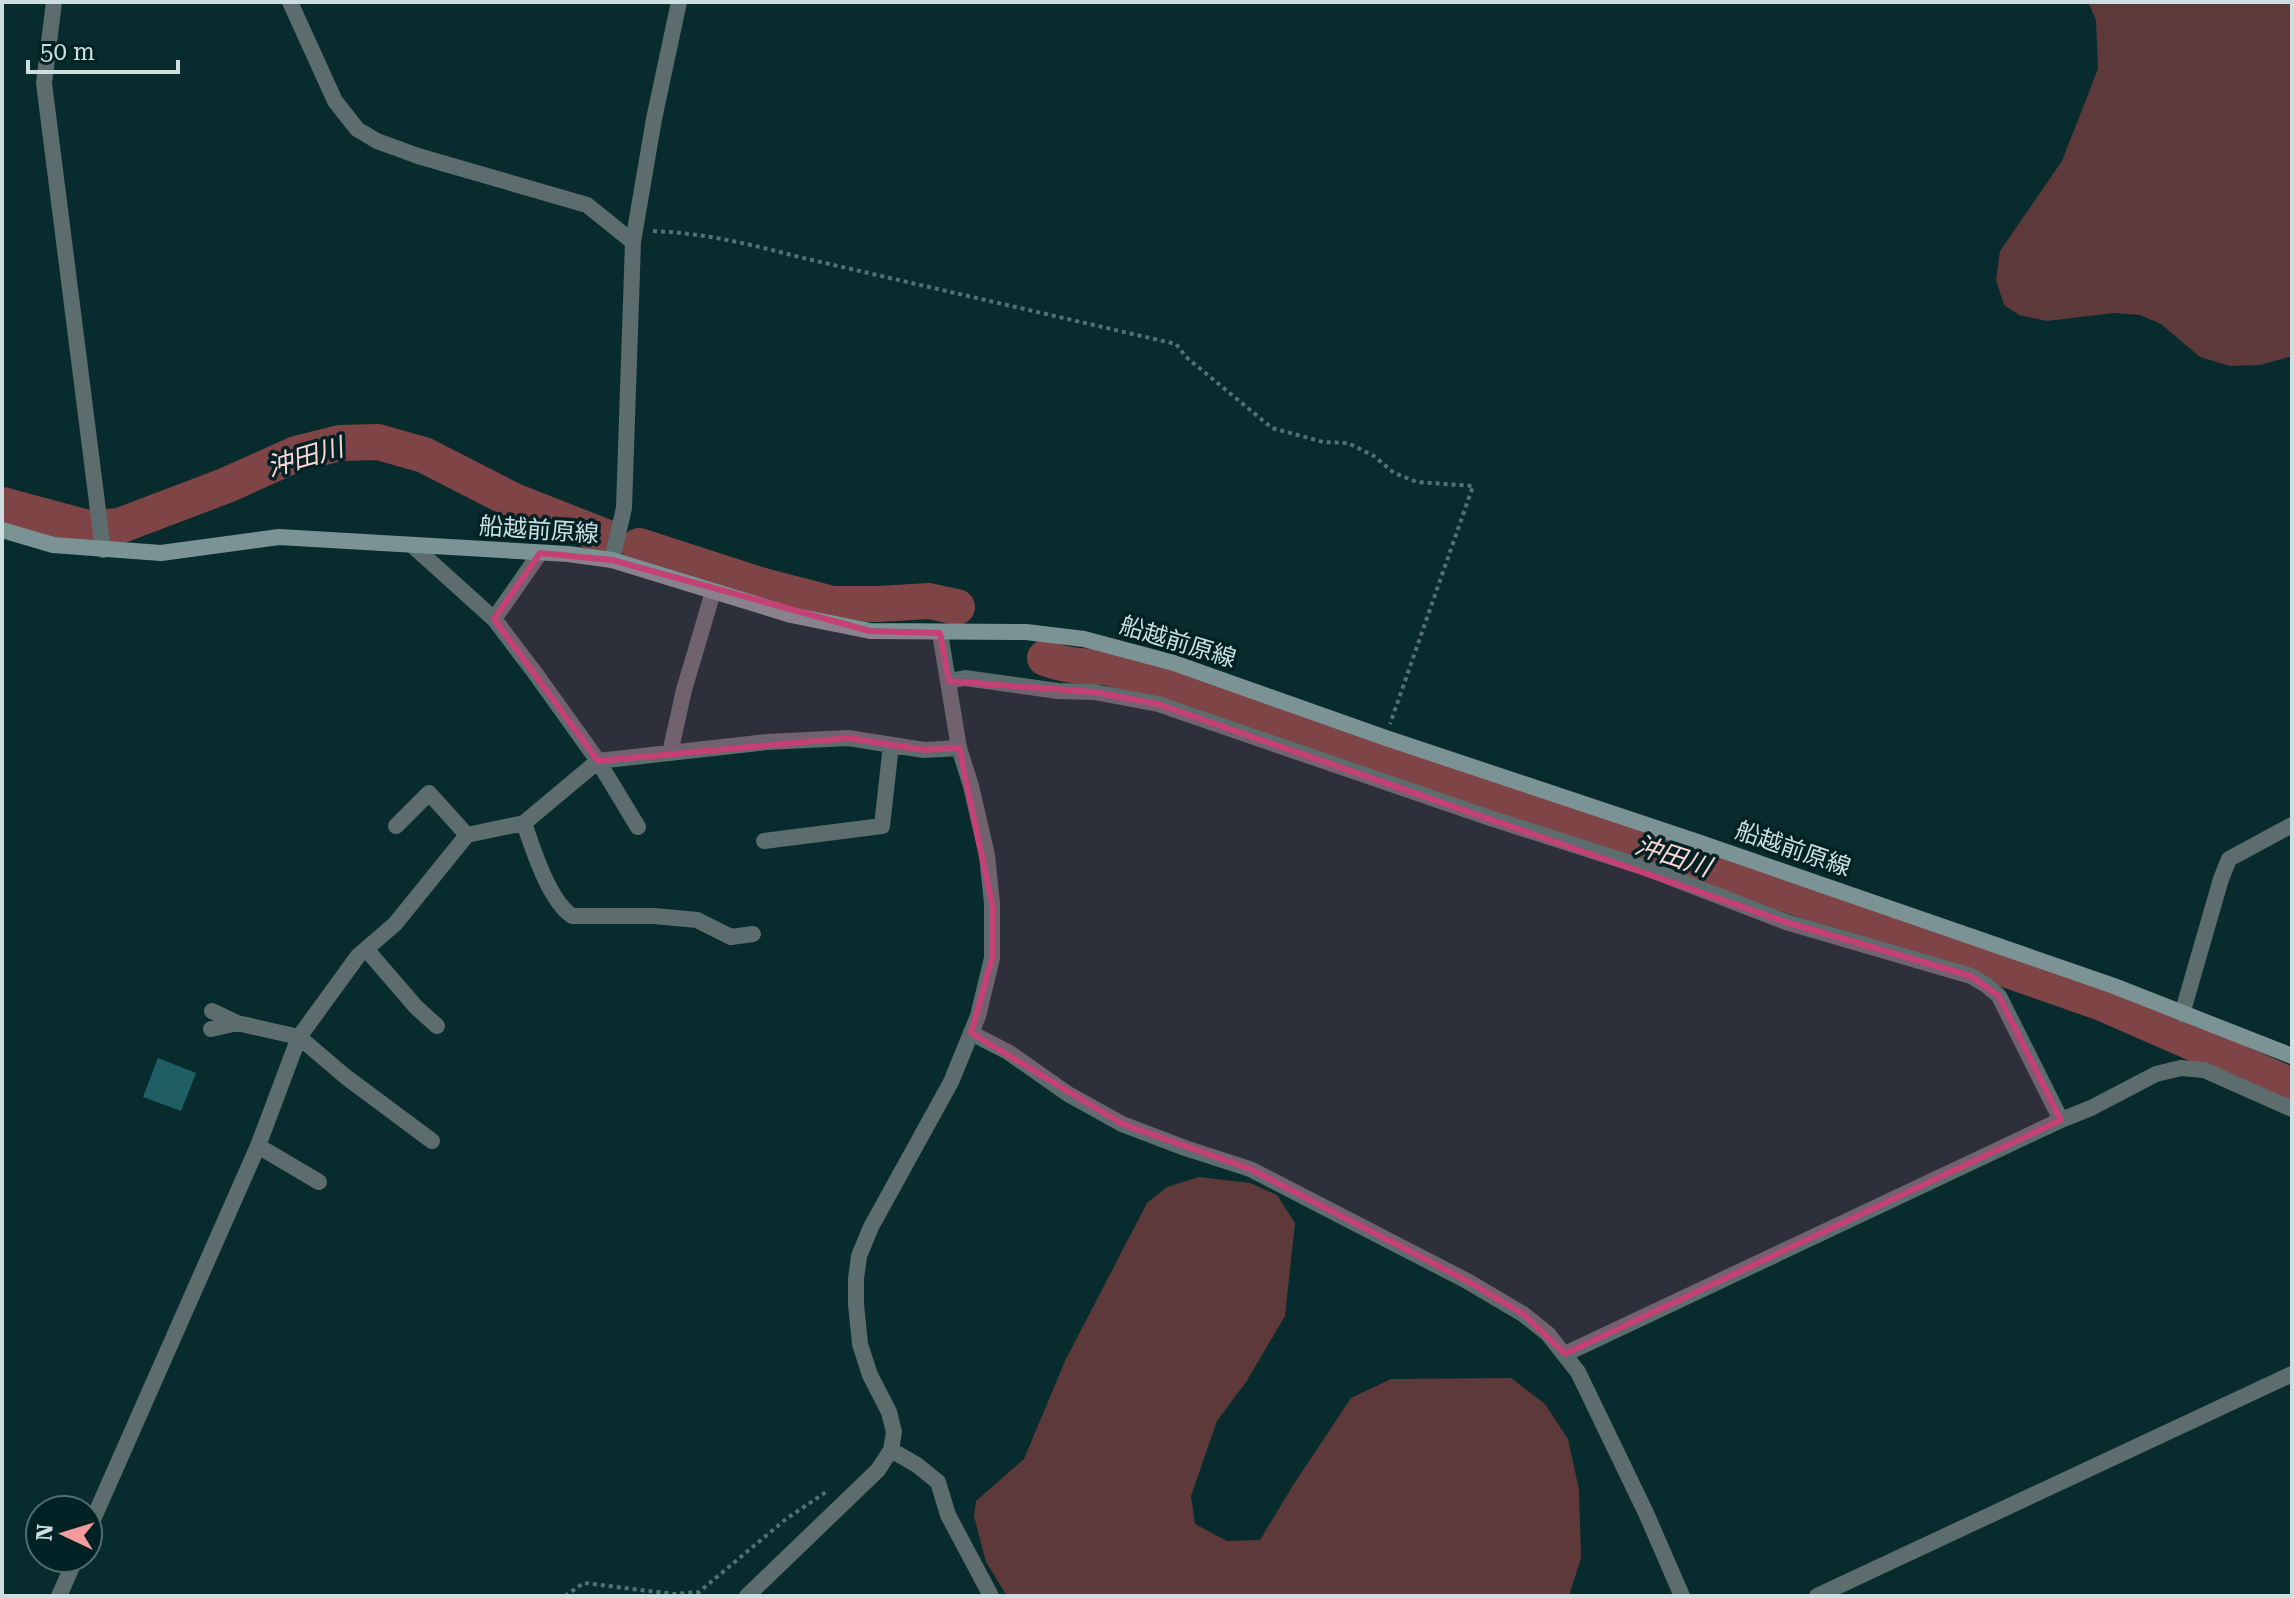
<svg xmlns="http://www.w3.org/2000/svg" width="2294" height="1598" viewBox="0 0 2294 1598" font-family="'Roboto Serif','Noto Sans JP',serif">
<style>
.green{fill:#5e393a}
.lines{fill:none;stroke-linecap:round;stroke-linejoin:round}
.river{stroke:#7e4446;stroke-width:36}
.building{fill:#1f5f64}
.path{stroke:#537072;stroke-width:4;stroke-dasharray:4 4;stroke-linecap:butt}
.minor{stroke:#5d6c6d;stroke-width:16}
.tertiary{stroke:#5d6c6d;stroke-width:16}
.secondary{stroke:#7b9394;stroke-width:16}
.marked{fill:#c44075;fill-opacity:0.2;stroke:#c44075;stroke-width:6;stroke-linejoin:round}
.labels{text-anchor:middle;stroke-width:7;stroke-linejoin:round;paint-order:stroke}
.street-label{font-size:24px;fill:#ccdedf;stroke:#002225}
.water-label{font-size:26px;font-style:italic;fill:#fdd6d5;stroke:#002225}
</style>
<rect width="100%" height="100%" fill="#082c2e"/>
<path class="green" d="M2088,2H2292V356L2260,365L2230,366L2200,357L2161,324L2140,315L2114,313L2047,321L2019,315L2004,305L1996,280L2000,251L2062,161L2098,69L2096,20Z
M1199,1177L1250,1183L1277,1195L1295,1223L1285,1316L1246,1382L1217,1421L1191,1496L1195,1524L1227,1541L1260,1540L1292,1487L1351,1398L1391,1379L1511,1378L1545,1404L1568,1439L1579,1490L1581,1558L1569,1596H1007L986,1562L974,1516L976,1501L1024,1459L1065,1361L1147,1203L1167,1187Z"/>
<g class="lines">
<path class="river" d="M2,505L88,528L119,526L227,485L296,454L340,443L378,442L424,455L514,501L603,536
M639,546L763,586L832,604H879L929,601L957,607
M1045,658C1066,666 1085,667 1107,667L1891,929L2102,1003L2292,1086"/>
</g>
<path class="building" d="M158,1058L196,1073L181,1111L143,1097Z"/>
<g class="lines">
<path class="path" d="M653,231C704,233 750,244 799,257L1176,344L1186,357L1272,428L1323,442L1348,443L1374,456L1394,473L1417,482L1473,486L1390,724
M565,1596L584,1583L674,1594L699,1592L786,1519L829,1490"/>
<path class="minor" d="M54,2L44,83L103,550
M290,2L335,101L357,129L377,141L418,156L587,205L633,242
M413,546L494,619L535,673L598,761L638,827
M612,560L624,508L633,242L654,119L679,2
M494,619L540,553
M949,681L965,678L1058,691L1094,692L1158,704L1490,818L1649,869L1786,922L1971,976L1986,985L1999,996L2061,1120L2091,1108L2156,1074L2181,1068L2204,1070L2292,1109
M670,753L684,690L713,592
M524,823C533,850 549,900 572,916H654L697,920L731,937L753,934
M396,826L429,793L467,835
M764,841L882,826L891,745
M366,949L416,1007L437,1026
M212,1011L237,1023L299,1037L346,1077L432,1141
M2182,1014L2221,879L2229,859L2292,825
M211,1029L237,1023
M971,1033L1008,1052L1068,1094L1122,1124L1185,1148L1250,1169L1467,1281L1523,1314L1548,1334L1578,1372L1646,1513L1682,1596
M258,1146L319,1182
M1565,1354L2061,1120
M891,1450L917,1465L938,1482L948,1515L991,1596
M88,1531L258,1146L299,1037L358,956L395,924L467,835L524,823L598,761L767,742L848,738L924,750L959,748
M59,1596L76,1558
M1817,1596L2292,1374"/>
<path class="tertiary" d="M747,1596L878,1470L891,1450L894,1432L889,1412L870,1375L860,1344L856,1304V1279L859,1256L871,1227L951,1082L978,1016L992,958V904L987,855L971,786L959,748L940,633"/>
<path class="secondary" d="M2,530L53,545L161,553L279,537L568,554L612,560L791,615L870,631L1026,632L1084,639L1174,663L1386,738L1698,842L2114,986L2292,1056"/>
</g>
<path class="marked" d="M540,553L612,560L870,631L940,633L949,681L1094,692L1158,704L1786,922L1971,976L1999,996L2061,1120L1565,1354L1523,1314L1467,1281L1250,1169L1122,1124L971,1033L992,958V904L959,748L924,750L848,738L598,761L494,619Z"/>
<g class="labels">
<g class="street-label">
<text transform="translate(539 530) rotate(4)" y="8">船越前原線</text>
<text transform="translate(1178 642) rotate(17)" y="8">船越前原線</text>
<text transform="translate(1793 849) rotate(19)" y="8">船越前原線</text>
</g>
<g class="water-label">
<text transform="translate(305 457) rotate(-16)" y="9">沖田川</text>
<text transform="translate(1673 856) rotate(18)" y="9">沖田川</text>
</g>
</g>
<rect width="2294" height="1598" fill="none" stroke="#ccdedf" stroke-width="8"/>
<g transform="translate(64 1534) rotate(274)"><circle r="38" fill="#002225" stroke="#526d6f" stroke-width="2"/>
<path d="M0-6L14 30L0 20L-14 30Z" fill="#f59b9c"/>
<text y="-12" font-size="22" font-weight="bold" text-anchor="middle" fill="#ccdedf">N</text>
</g>
<path d="M28 60v12h150v-12" fill="none" stroke="#ccdedf" stroke-width="4"/>
<text x="40" y="60" font-size="24" fill="#ccdedf" stroke="#002225" stroke-width="6" paint-order="stroke">50 m</text>
</svg>
